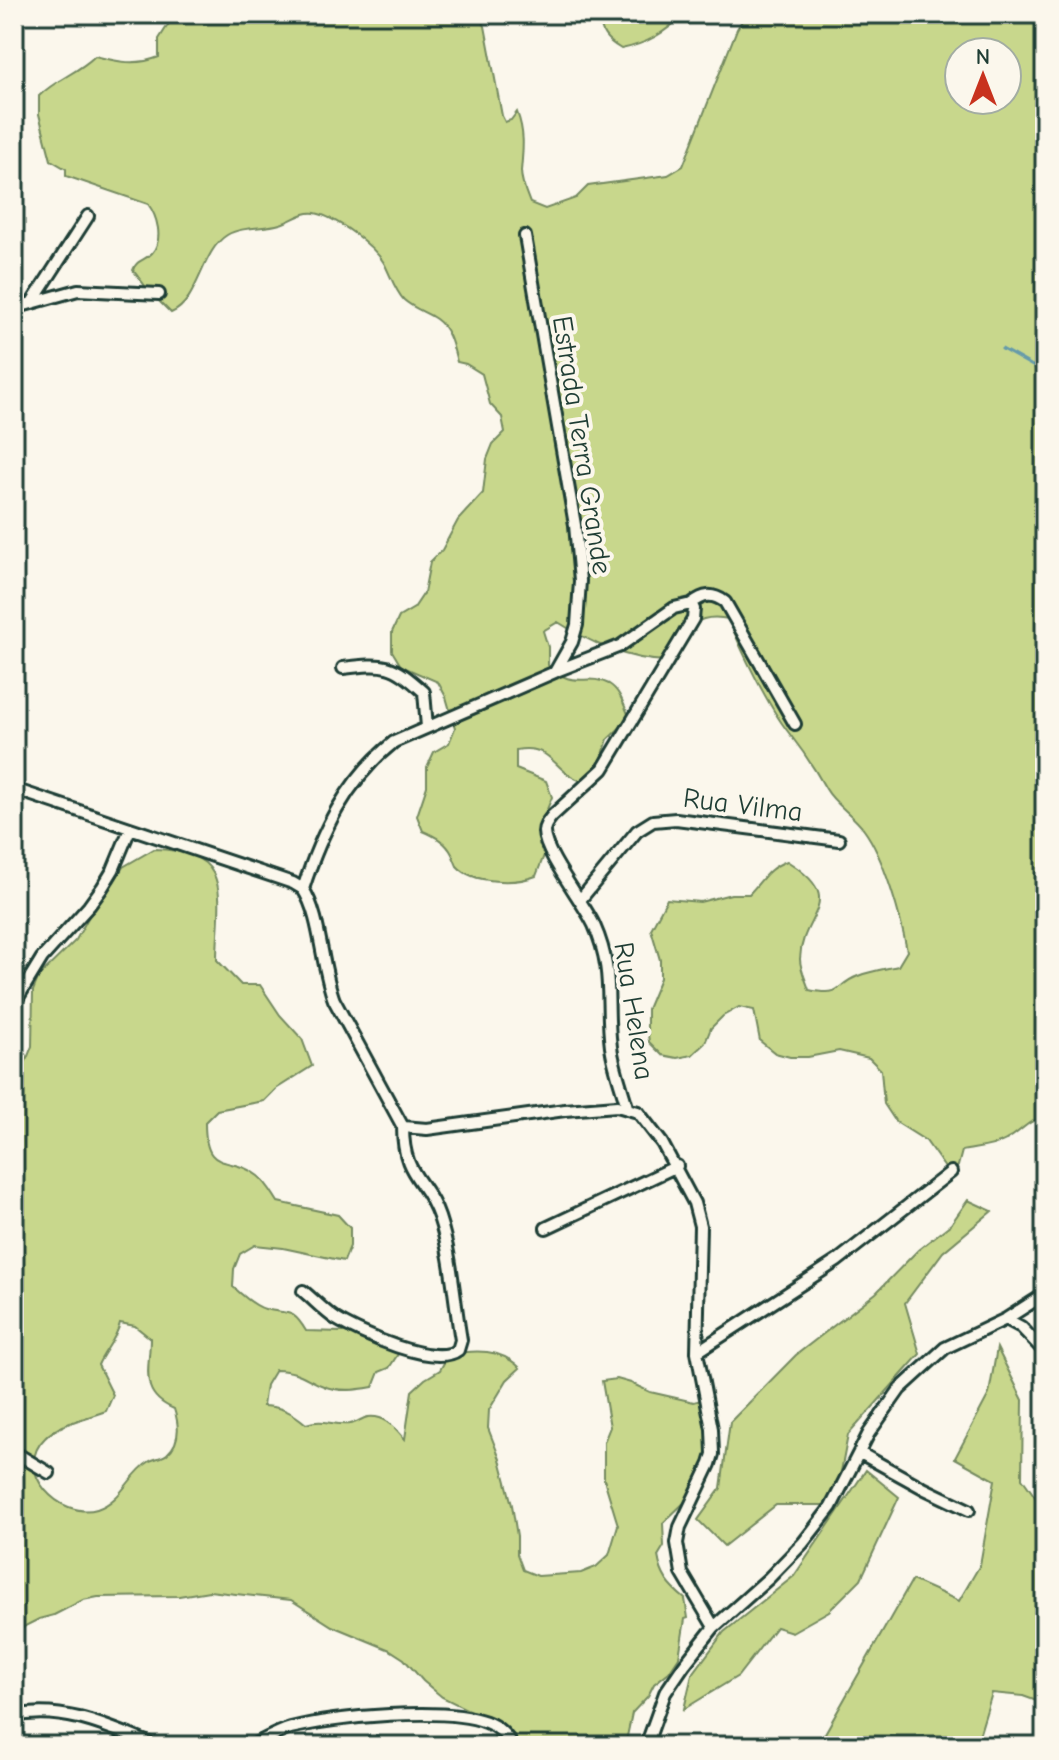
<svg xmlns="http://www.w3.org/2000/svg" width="1059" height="1760" viewBox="0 0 1059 1760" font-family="'Comic Neue',sans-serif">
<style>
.green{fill:#c8d78c;stroke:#748a60;stroke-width:2;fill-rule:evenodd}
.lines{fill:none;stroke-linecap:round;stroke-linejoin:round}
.stream{stroke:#669baa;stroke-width:3}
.street-casing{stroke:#1f3d34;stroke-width:16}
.street{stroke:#fbf7ec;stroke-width:10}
.labels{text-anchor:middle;stroke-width:8;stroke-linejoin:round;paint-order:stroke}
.street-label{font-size:28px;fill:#1f3d34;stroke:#fbf7ec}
</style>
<rect width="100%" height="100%" fill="#fbf7ec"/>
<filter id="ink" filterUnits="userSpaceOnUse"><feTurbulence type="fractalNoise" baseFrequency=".0125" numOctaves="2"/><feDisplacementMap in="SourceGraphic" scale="16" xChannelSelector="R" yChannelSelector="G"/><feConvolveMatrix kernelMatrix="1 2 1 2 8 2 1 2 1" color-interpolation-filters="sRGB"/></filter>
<g filter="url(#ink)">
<path class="green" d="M175,14H478L485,26L502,116L505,122L511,120L517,112C525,133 523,149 521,171C521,182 526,193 530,203L545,209L576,198L588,186L668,175L683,166L737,29L746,14H1045V295L1042,296L1039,311L1045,332V1117C1027,1120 1021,1132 1006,1140C994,1147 976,1148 962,1151L958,1166L950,1175L926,1141L896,1122L884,1104L881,1070L869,1058L839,1051L808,1057H790L775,1053L760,1041L754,1010L739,1007L723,1016L711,1028L705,1043L692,1055L677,1058L662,1055L649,1042L647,1027V1009L660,978V960L651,929L667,899L700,902L731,894H749C764,879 766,869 787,861C850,901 801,913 800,959C800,969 806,980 809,990C844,997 834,985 858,976C871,971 885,969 898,966L907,951C901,918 884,857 864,830C854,815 835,805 826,789C815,769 803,751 789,733C768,706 741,651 729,619C691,611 685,633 667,661C627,660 591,643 558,622L543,631L548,647V665C573,691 586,672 609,684C621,691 624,707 630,718L608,739L598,770L586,782C553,775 555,743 516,750V769L546,781L552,797L546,812L548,845L536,876C516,884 473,884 457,866C456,864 453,856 452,854C446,842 435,836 423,831L417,816L427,786V767L434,752L449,743L455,728L446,697L438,682L401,666L392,651V632L399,617L414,608L424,593L430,562L442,550L458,520L483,493L487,459L493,444L505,432L502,417L490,404L482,374L466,364L457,362C453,347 450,329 436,319C426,312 414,309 404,300C395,291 390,274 384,263C373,245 336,217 315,213C303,211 292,221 280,224C264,229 242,226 227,235C201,251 199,302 171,313L149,291L133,270C137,259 145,261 152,253C164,239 157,216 148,204L66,176V169L51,160L39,114V96C56,79 78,73 95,56C118,62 136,66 159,57V39ZM959,52H1007V100H959Z
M600,14H684C665,33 647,44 621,49C606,40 599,32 600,14Z
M154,849C238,850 217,902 217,960L241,985H260L280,1015L302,1039L312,1066L276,1089L264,1101L217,1110L205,1122C205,1177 229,1153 258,1176C267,1183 272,1193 278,1202L338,1215L350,1228V1246L344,1261L283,1248L255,1245L240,1254L234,1269L233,1287C242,1294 253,1306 265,1309C288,1315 292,1307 306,1331L343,1332L358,1329L395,1338L398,1354L389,1368L379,1372L373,1387C357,1390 341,1392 326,1387C304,1379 302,1371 275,1370L266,1385L263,1406C282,1407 292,1412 306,1424C324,1418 333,1426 350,1424C357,1423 362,1418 368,1417C386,1415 395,1428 405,1439L412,1391L425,1379L440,1370L449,1354C475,1350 501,1348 520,1368L507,1380L489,1410L488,1428L500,1459L512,1505L517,1536V1554L523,1570L538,1576L581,1573L596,1567L609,1555L618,1525L604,1479V1442L610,1427L602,1381L617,1379L631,1383L650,1392L694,1402L701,1400L707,1420L710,1472L697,1484L688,1499L663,1523L664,1546L658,1556C661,1576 669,1586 685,1599L688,1618L685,1619L679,1657L669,1672L654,1684L648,1696L632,1713L625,1746H494V1734L485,1718L442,1697L423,1681L404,1659L390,1650L332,1626L291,1600L209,1591L179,1596L98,1597L83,1600L54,1615L39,1619L25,1626L14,1638V1063L26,1061L32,1046L33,991L39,976L76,940L101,894L114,882L123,867ZM120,1323L135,1326L150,1338C150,1369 138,1394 174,1409C179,1424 181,1442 167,1454C163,1458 155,1458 150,1461C129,1474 122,1501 97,1509C60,1520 12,1470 45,1438C59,1423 88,1418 106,1411L113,1395L98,1365C105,1349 116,1340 120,1323Z
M968,1200L992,1211L943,1252L905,1303L920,1354L848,1435L840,1477L827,1505H776L724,1546L698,1520L721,1488L730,1422L796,1355L876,1293L918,1250L951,1224Z
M997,1348L1023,1400L1022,1478L1045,1511V1704L1023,1696L992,1693L976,1746H812L824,1735L912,1580L959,1601L980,1565L995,1480L955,1458L989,1394Z
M866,1470L899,1497L861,1579L829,1611L792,1632L776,1627L738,1676L684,1709L692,1675L724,1632L794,1576Z"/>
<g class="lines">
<path class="stream" d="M1002,349L1045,373"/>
<defs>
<path id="street" d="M33,301L88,216
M14,308L78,290L159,294
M691,604C704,594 712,593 725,602L795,724
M343,668C386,663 392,663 424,692L427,727
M556,671L620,646L674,608L691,604L694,609L693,619L603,769L552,816C548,821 544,826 544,832C544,853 584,903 594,925C615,972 605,1001 611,1047C614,1068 622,1088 627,1107
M14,789L293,883L303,889
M303,889C321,916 321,966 334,1000L403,1127L427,1129L565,1110L617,1106L638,1112L662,1143L694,1203L700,1226L697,1352L712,1429L713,1454L710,1464L680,1527L677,1543L682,1573L714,1627
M303,889C321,833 346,780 394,742L555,672L572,642L577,625L580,581L575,525L525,236
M580,900L637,831L653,821L676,819L839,840
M14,1004L42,958L89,906L102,888L113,870L130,829
M546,1228L677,1166
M303,1291C314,1300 324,1311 336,1319C359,1333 435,1368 458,1350L461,1340C454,1300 452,1256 439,1217C426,1178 403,1178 403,1127
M1006,1319L1021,1327L1045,1352
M697,1352L837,1261L951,1172
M14,1452L49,1473
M860,1453L925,1489L969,1510
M14,1716C64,1705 111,1728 156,1746
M251,1746C264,1740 277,1732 291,1728C333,1717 446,1706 486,1722C497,1726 507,1735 512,1746
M646,1746L665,1693L684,1665L714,1627L769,1578L803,1543L831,1507L869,1433L900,1389L945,1348L1006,1319L1045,1294"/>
</defs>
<use href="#street" class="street-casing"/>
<use href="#street" class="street"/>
</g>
</g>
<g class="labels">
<g class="street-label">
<text transform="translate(583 445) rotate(81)" y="10">Estrada Terra Grande</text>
<text transform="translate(743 804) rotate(7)" y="10">Rua Vilma</text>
<text transform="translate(635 1011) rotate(81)" y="10">Rua Helena</text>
</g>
</g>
<rect width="1059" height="1760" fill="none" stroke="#fbf7ec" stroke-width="48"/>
<rect x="24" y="24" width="1011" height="1712" fill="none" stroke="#1f3d34" stroke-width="3" filter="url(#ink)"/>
<g transform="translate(983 76)"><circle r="38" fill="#fbf7ec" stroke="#a3ada2" stroke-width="2"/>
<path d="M0-6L14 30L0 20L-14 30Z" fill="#c8321e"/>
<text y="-12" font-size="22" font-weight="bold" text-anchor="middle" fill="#1f3d34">N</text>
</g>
</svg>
